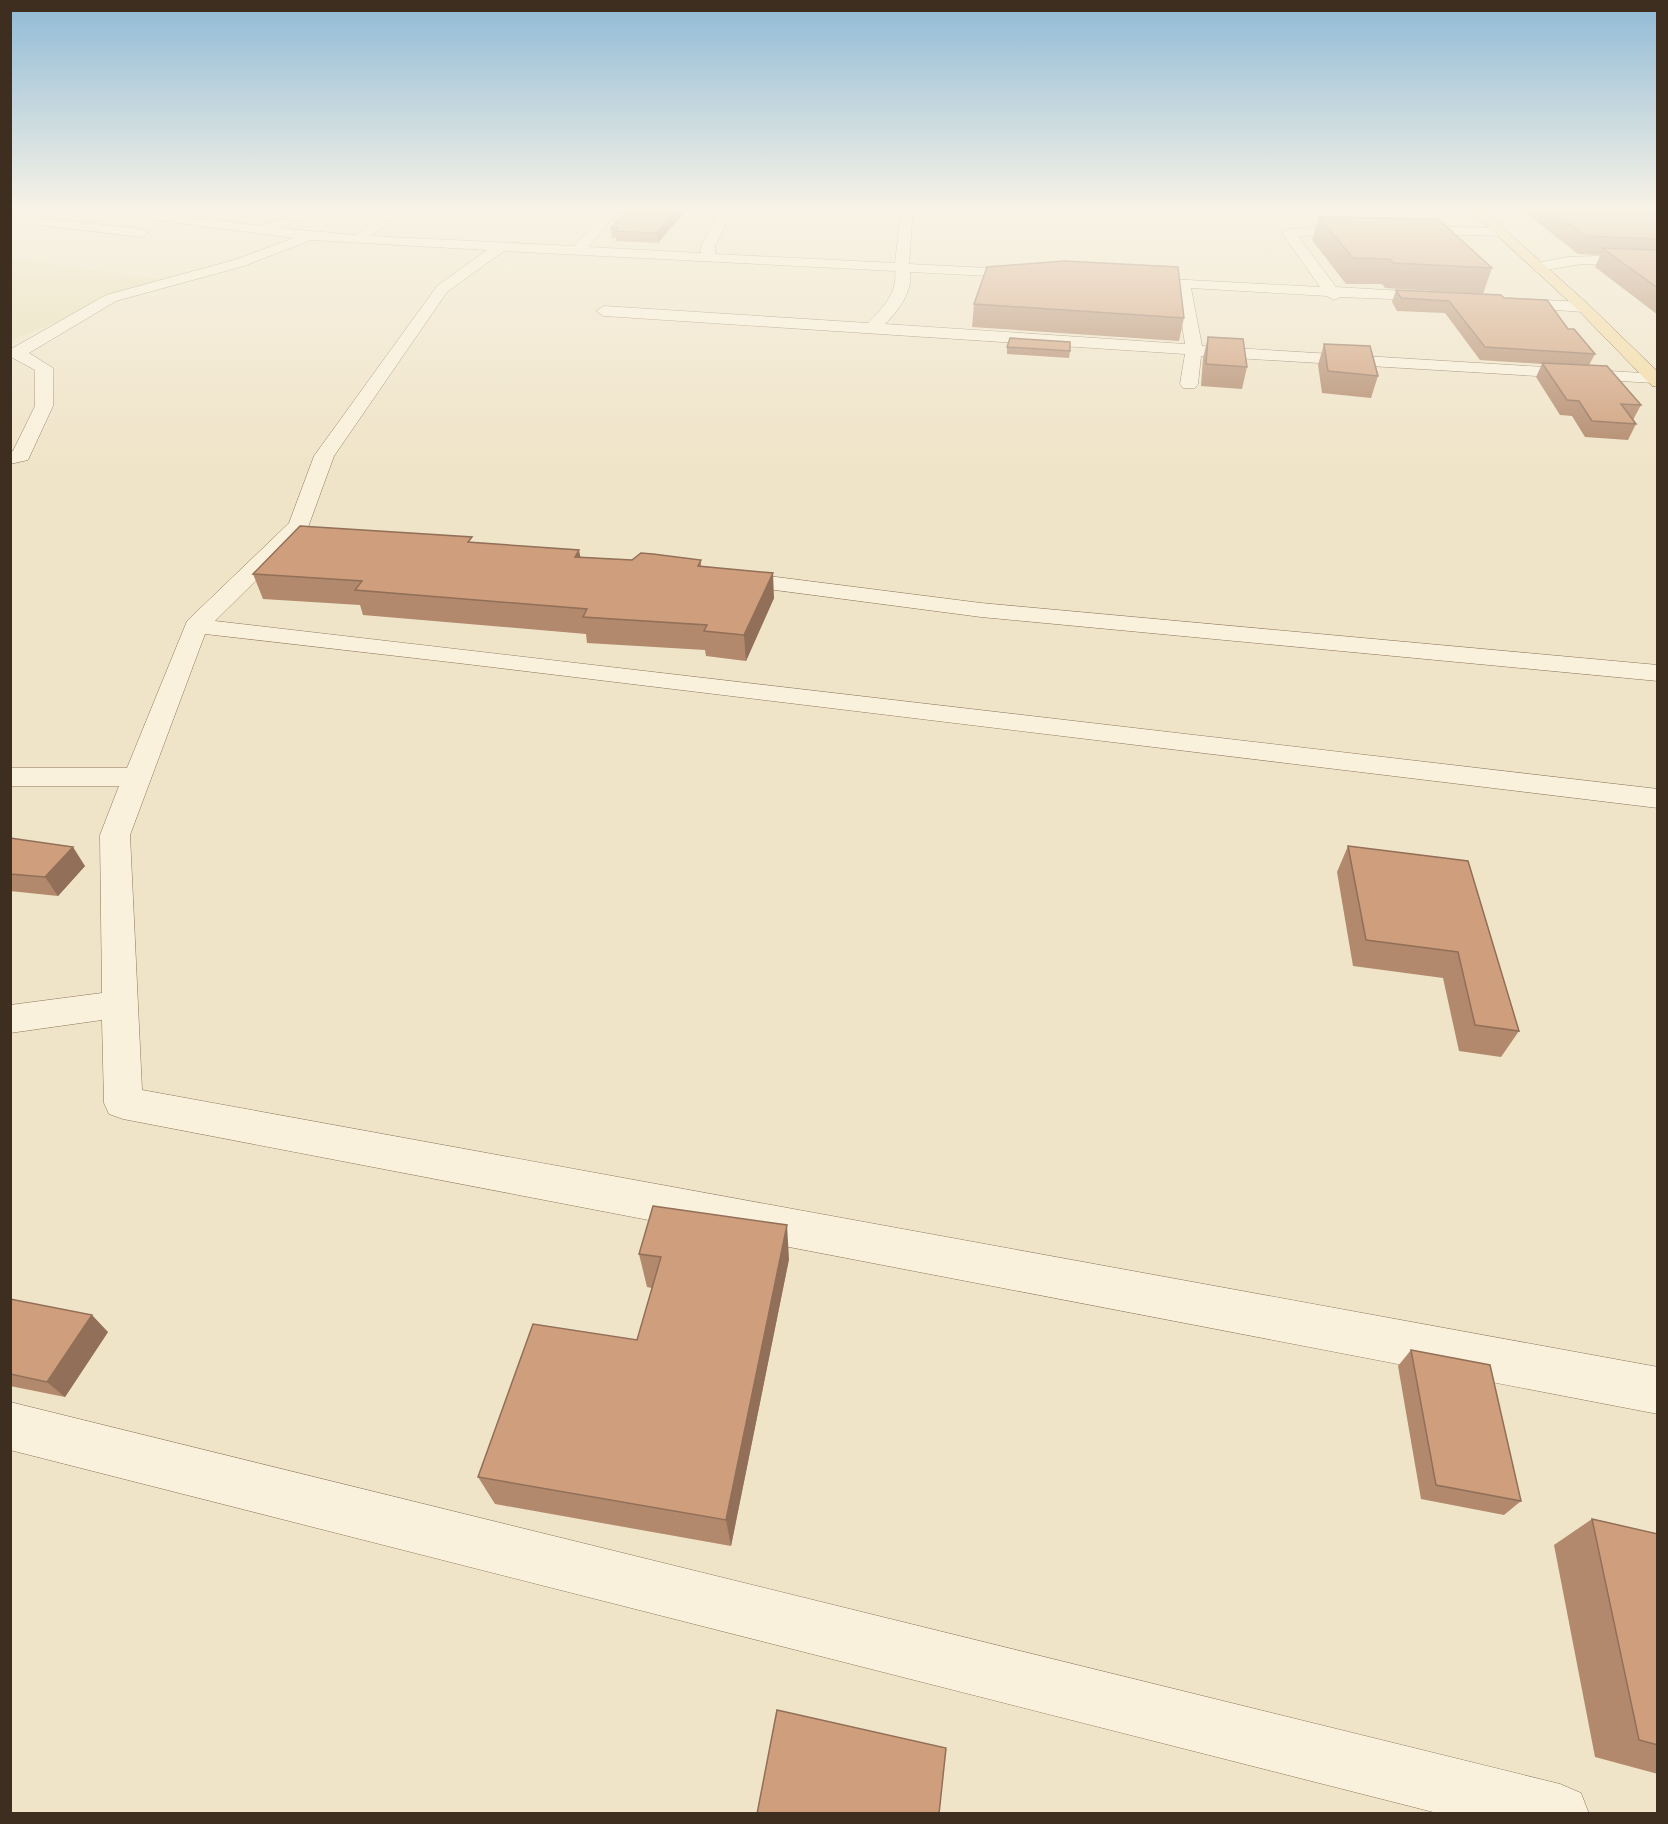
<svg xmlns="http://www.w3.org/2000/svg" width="1668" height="1824" viewBox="0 0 1668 1824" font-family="'Crimson Pro',serif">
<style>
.farmland{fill:#e6deb5}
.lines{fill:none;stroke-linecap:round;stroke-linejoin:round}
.minor-casing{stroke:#8d765c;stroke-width:1}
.primary-casing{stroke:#5b4430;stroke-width:1}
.minor{fill:#faf1dc;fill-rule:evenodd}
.primary{fill:#f3d9a0;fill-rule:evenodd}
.wall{fill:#b2896c}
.shaded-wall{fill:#916f58}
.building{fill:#cf9f7d;stroke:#916f58;stroke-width:1.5}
</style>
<rect width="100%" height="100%" fill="#f0e4c8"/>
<path class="farmland" d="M11,259L168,280L11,340Z"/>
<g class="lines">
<defs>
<path id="minor" d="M105,210H139L262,226L304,210H321L319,213L279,228L355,235L391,210H405L371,236L574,246L607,210H620L588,247L701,253V246L721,210H733L715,246V254L895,263L901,210H913L909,264L1030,270L1037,274L1030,278L910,272C913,292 898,311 885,324L1185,344L1176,287L1136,284L1129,280L1131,277L1320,287L1282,233L1289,229L1317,228L1304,210H1316L1334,231L1327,235L1298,236L1336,287L1438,293L1443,295L1446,298L1443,301L1340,297L1334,300L1327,296L1191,288L1202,346L1658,374V382L1654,383L1201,356L1198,384L1195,388H1183L1180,384L1185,354L604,316L596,311L604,306L868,323C882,309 898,293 895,271L504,251L447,292L334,456L307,530L215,621L1658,789V808L458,663L205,634L130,835L142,1090L1658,1367V1414L123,1119L109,1114L104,1103L102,1020L10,1033V1005L102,993L100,835L119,786H10V768H127L187,621L289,523L314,456L437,286L487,250L311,240L244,266L116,301L29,353L53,368V406L28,460L10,464V452L13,451L35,406V370L11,357V349L106,295L234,260L294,238L111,214Z
M44,218L141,229L148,233L141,237L39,225L38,222Z
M1406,226L1500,228L1507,232L1500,236L1401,233L1399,230L1401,227Z
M1597,256L1658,259V267L1582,264L1538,271L1531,267L1533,264L1567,257Z
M1507,298L1583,302L1591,307L1583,312L1502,306L1499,303L1502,300Z
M729,571L981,603L1658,665V681L981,617L721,583L717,578L721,573Z
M10,1402L1560,1784L1581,1793L1589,1814H1441L10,1450Z"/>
<path id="primary" d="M1470,210H1483L1588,304L1658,372V387L1652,386L1578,310Z"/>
</defs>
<use href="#minor" class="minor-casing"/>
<use href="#primary" class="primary-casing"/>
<use href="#minor" class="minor"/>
<use href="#primary" class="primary"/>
</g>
<path class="wall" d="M627,210H686L658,243L616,241V238H612L611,228Z
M1522,210H1658V315L1595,267L1600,255L1578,254Z
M1319,217L1492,268L1483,294L1385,288L1382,284H1346L1312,240Z
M1396,290L1504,298L1568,329L1595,354L1589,365L1641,405L1633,420L1636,424L1628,440L1585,437L1572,416L1560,415L1536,377L1542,364L1480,360L1445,313L1397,311L1392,302Z
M974,304L1184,318L1179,341L972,327Z
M1208,337L1247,367L1242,389L1201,386L1203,358Z
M1324,344L1378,376L1371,398L1322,393L1318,365Z
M1007,347L1070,351L1069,358L1007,354Z
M473,543L580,557L632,560H701V567L774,598L746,661L706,656L705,650L587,643L586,634L363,615L360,605L263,599L253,574Z
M10,838L85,866L58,896L10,891Z
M1348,846L1468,861L1519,1031L1501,1057L1459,1051L1443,978L1353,966L1337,872Z
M639,1254L789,1259L731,1546L495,1504L478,1477L637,1340L652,1288L647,1287Z
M10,1299L108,1332L65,1397L10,1386Z
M1411,1350L1521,1501L1504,1515L1421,1499L1398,1366Z
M1592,1519L1658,1534V1774L1595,1757L1554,1545Z"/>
<path class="shaded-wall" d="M677,210H686L658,243L657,233Z
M579,550L584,575L575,557Z
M773,573L774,598L746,661L744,635Z
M73,847L85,866L58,896L45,877Z
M787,1225L789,1259L731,1546L726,1520Z
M92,1315L108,1332L65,1397L47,1382Z"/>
<path class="building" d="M627,210H677L657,233L615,231L618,228H611Z
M1551,210H1658V239L1586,236Z
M1319,217L1438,219L1492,268L1393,263L1390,259L1353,258Z
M1602,248L1658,250V288Z
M1064,261L1178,267L1184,318L974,304L987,267Z
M1396,290L1501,295L1504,298L1547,300L1568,329H1574L1595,354L1485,347L1449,301L1401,298Z
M1208,337L1243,339L1247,367L1206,364Z
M1010,338L1070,342V351L1007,347Z
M1324,344L1370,346L1378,376L1328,371Z
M1542,363L1607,366L1641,405L1621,404L1636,424L1592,421L1579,401L1567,400Z
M300,526L472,537L468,542L579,550L575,557L632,560L641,553L653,554L701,560L698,566L773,573L744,635L704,631L707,625L583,617L587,609L355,590L362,581L253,574Z
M10,838L73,847L45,877L10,874Z
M1348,846L1468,861L1519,1031L1475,1025L1458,952L1366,940Z
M653,1206L787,1225L726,1520L478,1477L533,1324L637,1340L661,1257L639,1254Z
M10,1299L92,1315L47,1382L10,1374Z
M1411,1350L1490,1365L1521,1501L1436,1485Z
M1592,1519L1658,1534V1745L1639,1740Z
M777,1710L946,1748L939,1814H757Z"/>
<linearGradient id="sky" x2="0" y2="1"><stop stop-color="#8fbad6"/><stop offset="0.45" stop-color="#f8f3e6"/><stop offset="1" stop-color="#f8f3e6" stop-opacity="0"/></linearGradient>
<rect width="1668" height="465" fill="url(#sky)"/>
<rect width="1668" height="1824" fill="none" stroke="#3d2e20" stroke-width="24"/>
</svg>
